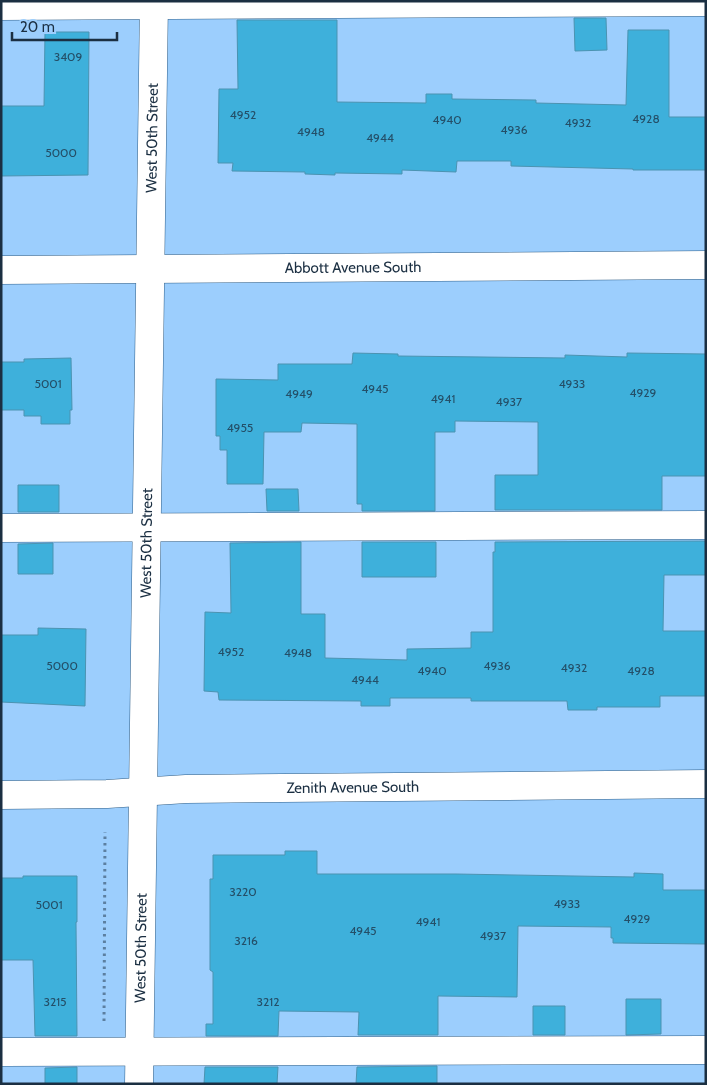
<svg xmlns="http://www.w3.org/2000/svg" width="707" height="1085" viewBox="0 0 707 1085" font-family="Cabin,sans-serif">
<style>
.building{fill:#3eb0db;stroke:#4b93b1}
.lines{fill:none;stroke-linecap:round;stroke-linejoin:round}
.minor-casing{stroke:#2f5e87;stroke-width:29}
.major-casing{stroke:#2f5e87;stroke-width:29}
.path{stroke:#5c7fa0;stroke-width:3;stroke-dasharray:2.5 4;stroke-linecap:butt}
.minor{stroke:#fff;stroke-width:28}
.major{stroke:#fff;stroke-width:28}
.labels{text-anchor:middle;stroke-width:4;stroke-linejoin:round;paint-order:stroke}
.number-label{font-size:12px;fill:#244f68}
.street-label{font-size:15px;fill:#1b2f42;stroke:#9ccefd}
</style>
<rect width="100%" height="100%" fill="#9ccefd"/>
<path class="building" d="M574,18H606L607,50L575,51Z
M237,20H337V102L426,103V94H452V99L536,100V103L626,105L628,30H669V117H706V170H633V169L511,166V161H457L456,172L402,170V174L335,173V175L305,174V172L232,171L233,163H218L219,89H238Z
M45,32H89L88,175L1,176V106H44Z
M353,353L398,354V356L565,358V355L627,357V353L706,354V476H662V510H495V475H538V422L455,421V432H435V511H362V504H357V424L302,423L301,432H264L263,484H227V450H220V436H216V379L278,380V364H352Z
M71,358L72,410H70V424H41V416H24V410H1V362H24V359Z
M18,485H59V512H18Z
M266,489H298L299,511H267Z
M706,541V575H664L663,631H706V696H660V707H597V710H568L567,701H471V698H390V706H361V701L219,700L218,692L204,691L205,612L231,613L230,543L301,542V614H325V658L407,660V649L471,648V632H493V552H495V542Z
M362,542H436V577H362Z
M53,543V574H18V544Z
M38,628L86,629L85,706L1,702V635H38Z
M285,851H317V874H456L634,877V873L663,874V890H706V944L613,943V938H611V927L518,926L517,997L438,996V1035H358L359,1012L279,1011L278,1036H206V1024H213V972L210,970V879H213V855H285Z
M23,876H77V922H76L77,1036H35L33,960H1V878H23Z
M626,999H661V1034L626,1035Z
M533,1006H565V1035H533Z
M437,1066V1084H356L357,1067Z
M77,1067V1084H45V1068Z
M205,1067H278L277,1084H204Z"/>
<g class="lines">
<defs>
<g id="minor">
<path d="M1,6L706,2"/>
<path id="s1" d="M1,270L706,265"/>
<path d="M1,528L706,525"/>
<path id="s2" d="M1,795L107,794L186,789L706,784"/>
<path d="M1,1052L706,1050"/>
</g>
<g id="major">
<path id="s3" d="M139,1084L154,1"/>
</g>
</defs>
<use href="#minor" class="minor-casing"/>
<use href="#major" class="major-casing"/>
<path class="path" d="M104,1021L105,832"/>
<use href="#minor" class="minor"/>
<use href="#major" class="major"/>
</g>
<g class="labels">
<g class="number-label">
<text x="68" y="61">3409</text>
<text x="243" y="119">4952</text>
<text x="646" y="123">4928</text>
<text x="447" y="124">4940</text>
<text x="578" y="127">4932</text>
<text x="514" y="134">4936</text>
<text x="311" y="136">4948</text>
<text x="380" y="142">4944</text>
<text x="61" y="157">5000</text>
<text x="48" y="388">5001</text>
<text x="572" y="388">4933</text>
<text x="375" y="393">4945</text>
<text x="643" y="397">4929</text>
<text x="299" y="398">4949</text>
<text x="443" y="403">4941</text>
<text x="509" y="406">4937</text>
<text x="240" y="432">4955</text>
<text x="231" y="656">4952</text>
<text x="298" y="657">4948</text>
<text x="62" y="670">5000</text>
<text x="497" y="670">4936</text>
<text x="574" y="672">4932</text>
<text x="432" y="675">4940</text>
<text x="641" y="675">4928</text>
<text x="365" y="684">4944</text>
<text x="243" y="896">3220</text>
<text x="567" y="908">4933</text>
<text x="49" y="909">5001</text>
<text x="637" y="923">4929</text>
<text x="428" y="926">4941</text>
<text x="363" y="935">4945</text>
<text x="493" y="940">4937</text>
<text x="246" y="945">3216</text>
<text x="55" y="1006">3215</text>
<text x="268" y="1006">3212</text>
</g>
<g class="street-label">
<text dy="5" stroke="none"><textPath href="#s3" startOffset="946">West 50th Street</textPath></text>
<text dy="5" stroke="none"><textPath href="#s1" startOffset="352">Abbott Avenue South</textPath></text>
<text dy="5" stroke="none"><textPath href="#s3" startOffset="541">West 50th Street</textPath></text>
<text dy="5" stroke="none"><textPath href="#s2" startOffset="352">Zenith Avenue South</textPath></text>
<text dy="5" stroke="none"><textPath href="#s3" startOffset="136">West 50th Street</textPath></text>
</g>
</g>
<rect width="707" height="1085" fill="none" stroke="#1b2f42" stroke-width="5"/>
<path d="M12 32v8h105v-8" fill="none" stroke="#1b2f42" stroke-width="2.5"/>
<text x="20" y="32" font-size="15" fill="#1b2f42" stroke="#9ccefd" stroke-width="4" paint-order="stroke">20 m</text>
</svg>
